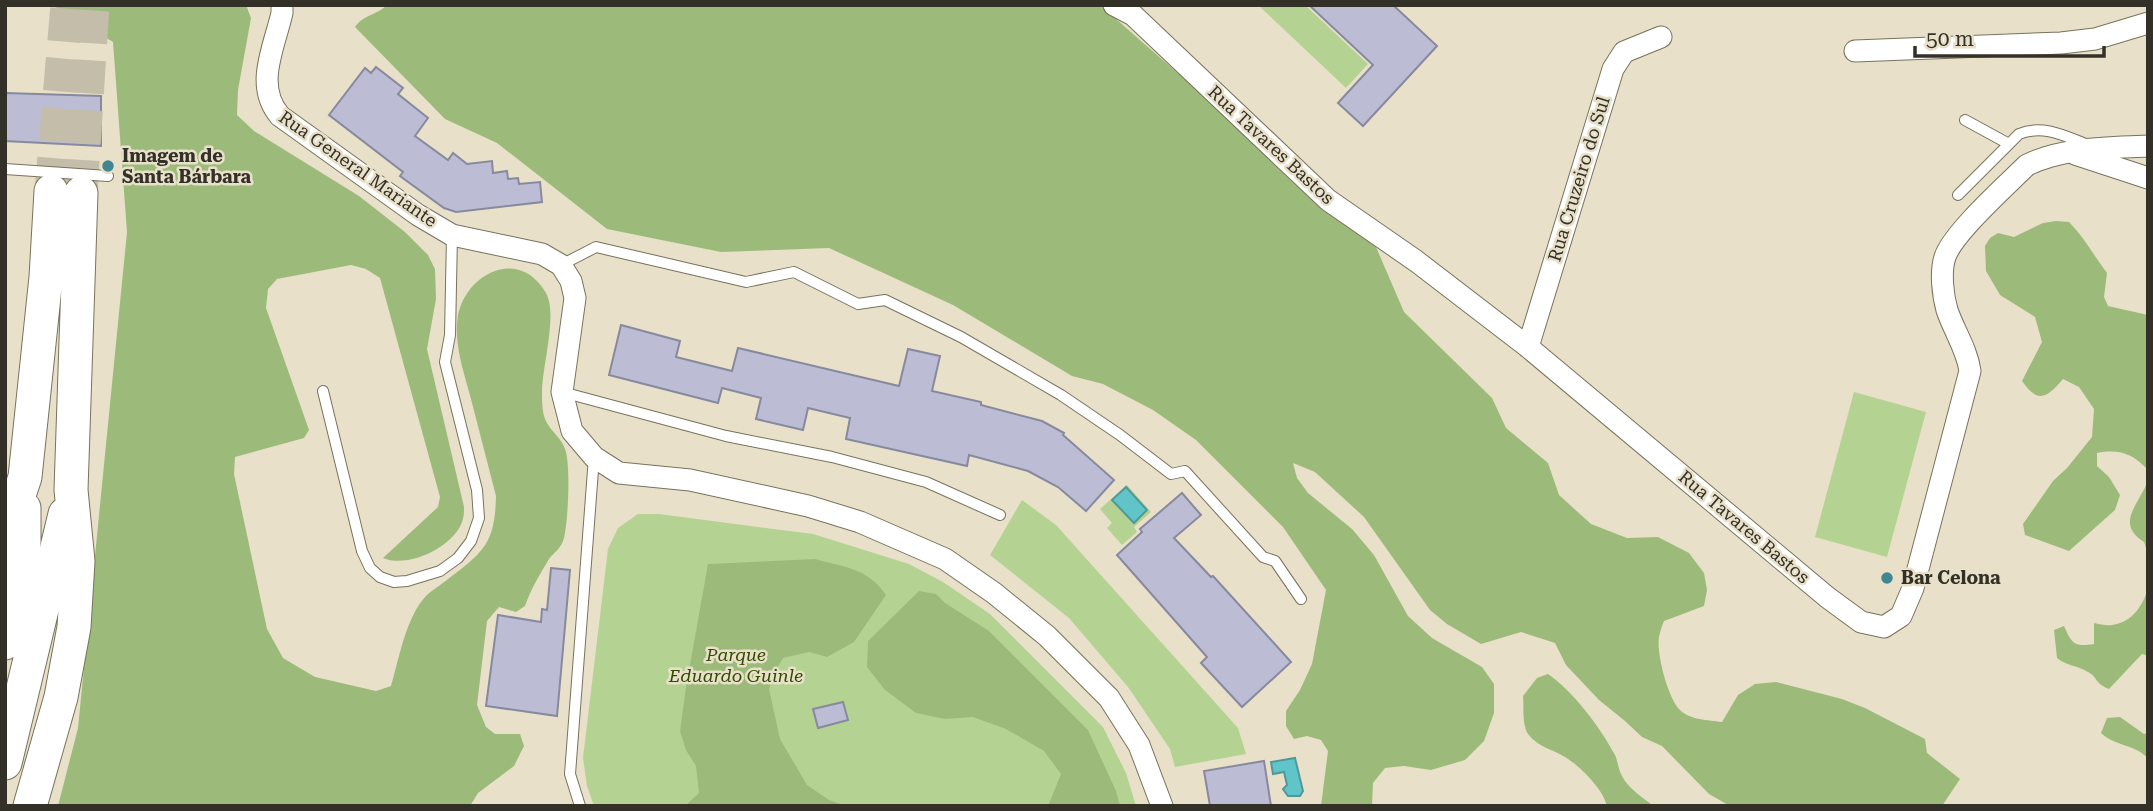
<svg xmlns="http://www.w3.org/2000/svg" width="2153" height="811" viewBox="0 0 2153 811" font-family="'Roboto Serif',serif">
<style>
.green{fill:#b4d393}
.forest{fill:#9cbb7a}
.water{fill:#60c5c8;stroke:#529898;stroke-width:2}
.building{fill:#bcbdd4;stroke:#87899e;stroke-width:2}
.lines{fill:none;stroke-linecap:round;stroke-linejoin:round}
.primary-tunnel{stroke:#c4bda9;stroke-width:33;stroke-dasharray:33 17;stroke-linecap:butt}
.lane-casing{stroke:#78725d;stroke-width:12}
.street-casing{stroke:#78725d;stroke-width:23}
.primary-casing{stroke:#78725d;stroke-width:35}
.lane{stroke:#fff;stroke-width:10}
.street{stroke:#fff;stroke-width:21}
.primary{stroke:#fff;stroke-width:33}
.poi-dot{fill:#418792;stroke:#e8e0c9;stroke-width:2.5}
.labels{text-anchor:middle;stroke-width:5;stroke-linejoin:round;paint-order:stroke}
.street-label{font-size:18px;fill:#333027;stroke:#e8e0c9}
.poi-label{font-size:18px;font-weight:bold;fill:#333027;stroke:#e8e0c9;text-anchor:start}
.park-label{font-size:18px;font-style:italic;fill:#314c02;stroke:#e8e0c9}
</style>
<rect width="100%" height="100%" fill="#e8e0c9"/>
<path class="green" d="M1258,5H1305L1368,64L1346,88Z
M1854,392L1926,412L1887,557L1815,537Z
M1127,485L1151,512L1134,527L1137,532L1122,545L1107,528L1112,523L1100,509Z
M1022,500L1056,525L1238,728L1246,754L1175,767L1170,749L1128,687L1069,618L990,555Z
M638,514H659L813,534L909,564L943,582L990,614L1103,727L1126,773L1136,806H594L587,786L583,758L608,549L618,528Z"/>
<path class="forest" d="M52,5H246L251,18L238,90L237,115L254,131L359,196L405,232L428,255L435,269L436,299L427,349L464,507C464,511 464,515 463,519C456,546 409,569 383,558L438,507L440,497L380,278L366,269L351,265L277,279L268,289L266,308L309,430L304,438L235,457L234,474L267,629L283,658L315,677L376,691L391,686C399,659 406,617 426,596C432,590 441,585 448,579C484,552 495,543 496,496C488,465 480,434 472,403C465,375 453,345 458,315C467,272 520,247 546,293C558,314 542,367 542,392C542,402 542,415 547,423C552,432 562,439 565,449C571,464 568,522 564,538C561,549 555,551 549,559C540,574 531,589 525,606L516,612L499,607L487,621L477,705L486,727L495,734H520L524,746L514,766L478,793L470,806H58L78,728L127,232L113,42Z
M387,5H1100L1376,247L1404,312L1492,398L1506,428L1548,463L1559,495L1591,524L1627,538L1658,537L1689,553L1704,573L1707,590L1704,606L1664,621C1662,626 1660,631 1659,637C1656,652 1668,699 1680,710C1690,720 1708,720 1722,722L1738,695L1755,684L1776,682L1842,699L1865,708L1925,739L1927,753L1960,779L1942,806H1730L1709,794L1662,746L1642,737L1625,721L1599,700L1566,665L1555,643L1521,632L1481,644L1447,624L1430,610L1364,517L1315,472L1293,463L1297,478L1308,493L1352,529L1374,555L1408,616L1432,638L1482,667L1494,684V713L1484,741L1465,760L1431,770L1404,766L1385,768L1373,783L1372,806H1321L1328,751L1321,740L1307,736L1294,739L1286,726V711L1300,690L1312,664L1326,590L1283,527L1196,440L1153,410L1103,384L1072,376L953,305L829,248L721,252L607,229L497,143L445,119L355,27C363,15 377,15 387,5Z
M2056,221L2069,222C2084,237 2094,256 2107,273L2104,297L2108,306L2148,315V470C2132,453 2119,449 2097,453V466L2109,477L2120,495L2115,510L2069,551L2025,535L2023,524L2053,481L2067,468L2092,437L2094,409L2079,387L2063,379C2047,398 2038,404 2022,381L2042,342L2035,317L2000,295L1986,271L1985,246L1990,238L1998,233L2014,237L2043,223Z
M2148,480V554L2144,542C2114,523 2140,504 2148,480Z
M815,559C844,567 868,568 886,595L854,642L827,657L809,652L783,658L777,668L769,689L780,739L807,785L829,800L846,806H685L699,793L696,766L686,750L680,731L686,687L708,564Z
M2148,589V656L2142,654L2109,689C2094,683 2098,677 2088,672C2077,665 2066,666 2057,658L2054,630L2064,626C2072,644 2074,647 2094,644V623C2099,624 2107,626 2112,625C2133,622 2142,606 2148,589Z
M919,591L936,594L945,603L989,631L1088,730L1116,791L1120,806H1048L1061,774L1044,751L1006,729L973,717L945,719L916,713L885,690L867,667L868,641Z
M1548,674C1573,691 1600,727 1615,755C1618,761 1618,769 1622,776C1628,788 1643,798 1654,806H1607C1603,789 1580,766 1565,757C1552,749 1538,747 1528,734C1522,725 1524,707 1523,696L1537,678Z
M2120,717L2144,734L2148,733V759C2138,745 2114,746 2101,733L2107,718Z"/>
<path class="water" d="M1126,487L1147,510L1134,523L1112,500Z
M1295,758L1303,791L1300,796H1288L1283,789L1287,785L1284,772L1273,774L1271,762Z"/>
<path class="building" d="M1309,5H1393L1437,46L1363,126L1338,103L1373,65Z
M376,67L403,88L398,94L428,118L415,136L448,160L453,153L467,164L492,161L493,173L507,171L508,179L518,178L519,184L540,182L542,202L456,212L444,208L400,176L403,172L329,115L365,68L371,73Z
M5,93L101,96V146L5,141Z
M621,325L680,341L676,357L732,371L738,348L899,386L908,349L940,356L932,391L981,402V405L1042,421L1064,433L1063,435L1114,480L1086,511L1058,487L1028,471L969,455L967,466L846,439L850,418L808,408L803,430L756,419L761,398L722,388L718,403L609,375Z
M1182,493L1201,515L1174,538L1211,577L1213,576L1291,662L1242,707L1201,663L1207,657L1117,555L1142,532L1140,529Z
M551,568L570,570L557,716L486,706L498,615L541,622L542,609L547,610Z
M843,702L848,720L818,728L813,709Z
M1264,761L1271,806H1210L1204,771Z"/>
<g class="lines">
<path class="primary-tunnel" d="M51,191L67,5
M81,193L93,5"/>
<defs>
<path id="lane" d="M1965,120L2009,144
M5,169L108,176
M1958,195L2019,134C2043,124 2065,136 2088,145
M561,265L596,247L746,282L794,272L858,304L885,300L961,337L1061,395L1120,435L1171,474L1185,471L1263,557L1275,561L1301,599
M323,391L362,551L370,568L380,577L394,582L407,581L440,571L458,558L471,541L479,518L477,490L445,362L450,335L452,235
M562,392L726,436L832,457L926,482L1000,515
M580,806L570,774L594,457"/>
<path id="street" d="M282,5V13C274,48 254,86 280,116L418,215L452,235L542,254L561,265L571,281L575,298L562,392L572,431L594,457L619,473L690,480L808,506L860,522L945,559L994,593L1047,636L1109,698L1139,745L1162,806
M1114,5L1133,15L1328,200L1416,261L1528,347L1827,597L1861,622L1884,627L1901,616L1913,588L1970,371C1967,349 1954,331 1947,310C1943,296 1940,272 1945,257C1953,233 2007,185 2027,165C2064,147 2107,148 2148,146
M1855,51L2061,43L2095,39L2148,23
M2075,154L2148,178
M1528,347L1613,69L1624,52L1661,37"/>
<path id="primary" d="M5,537L25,477L46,277L51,191
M5,643L18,590L24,542V508
M5,763L65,514
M30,806L61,697L74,627L78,561L71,490L81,193"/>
</defs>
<use href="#lane" class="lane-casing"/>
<use href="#street" class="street-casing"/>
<use href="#primary" class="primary-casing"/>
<use href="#lane" class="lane"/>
<use href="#street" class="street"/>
<use href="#primary" class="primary"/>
</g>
<g class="poi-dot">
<circle cx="108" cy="166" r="7"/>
<circle cx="1887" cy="578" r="7"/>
</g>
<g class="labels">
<g class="street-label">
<text transform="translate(1271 145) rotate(43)" y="6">Rua Tavares Bastos</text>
<text transform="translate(358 169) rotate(35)" y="6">Rua General Mariante</text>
<text transform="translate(1579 179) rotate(-73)" y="6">Rua Cruzeiro do Sul</text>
<text transform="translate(1744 527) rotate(40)" y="6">Rua Tavares Bastos</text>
</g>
<g class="poi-label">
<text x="122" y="162">Imagem de<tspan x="122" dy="21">Santa Bárbara</tspan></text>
<text x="1901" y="584">Bar Celona</text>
</g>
<g class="park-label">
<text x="736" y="661">Parque<tspan x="736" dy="21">Eduardo Guinle</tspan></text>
</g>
</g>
<rect width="2153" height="811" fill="none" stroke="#333027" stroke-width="14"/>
<path d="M1915 46v10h189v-10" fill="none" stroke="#333027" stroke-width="3.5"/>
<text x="1926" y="46" font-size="21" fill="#333027" stroke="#e8e0c9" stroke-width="5" paint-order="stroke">50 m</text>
</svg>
